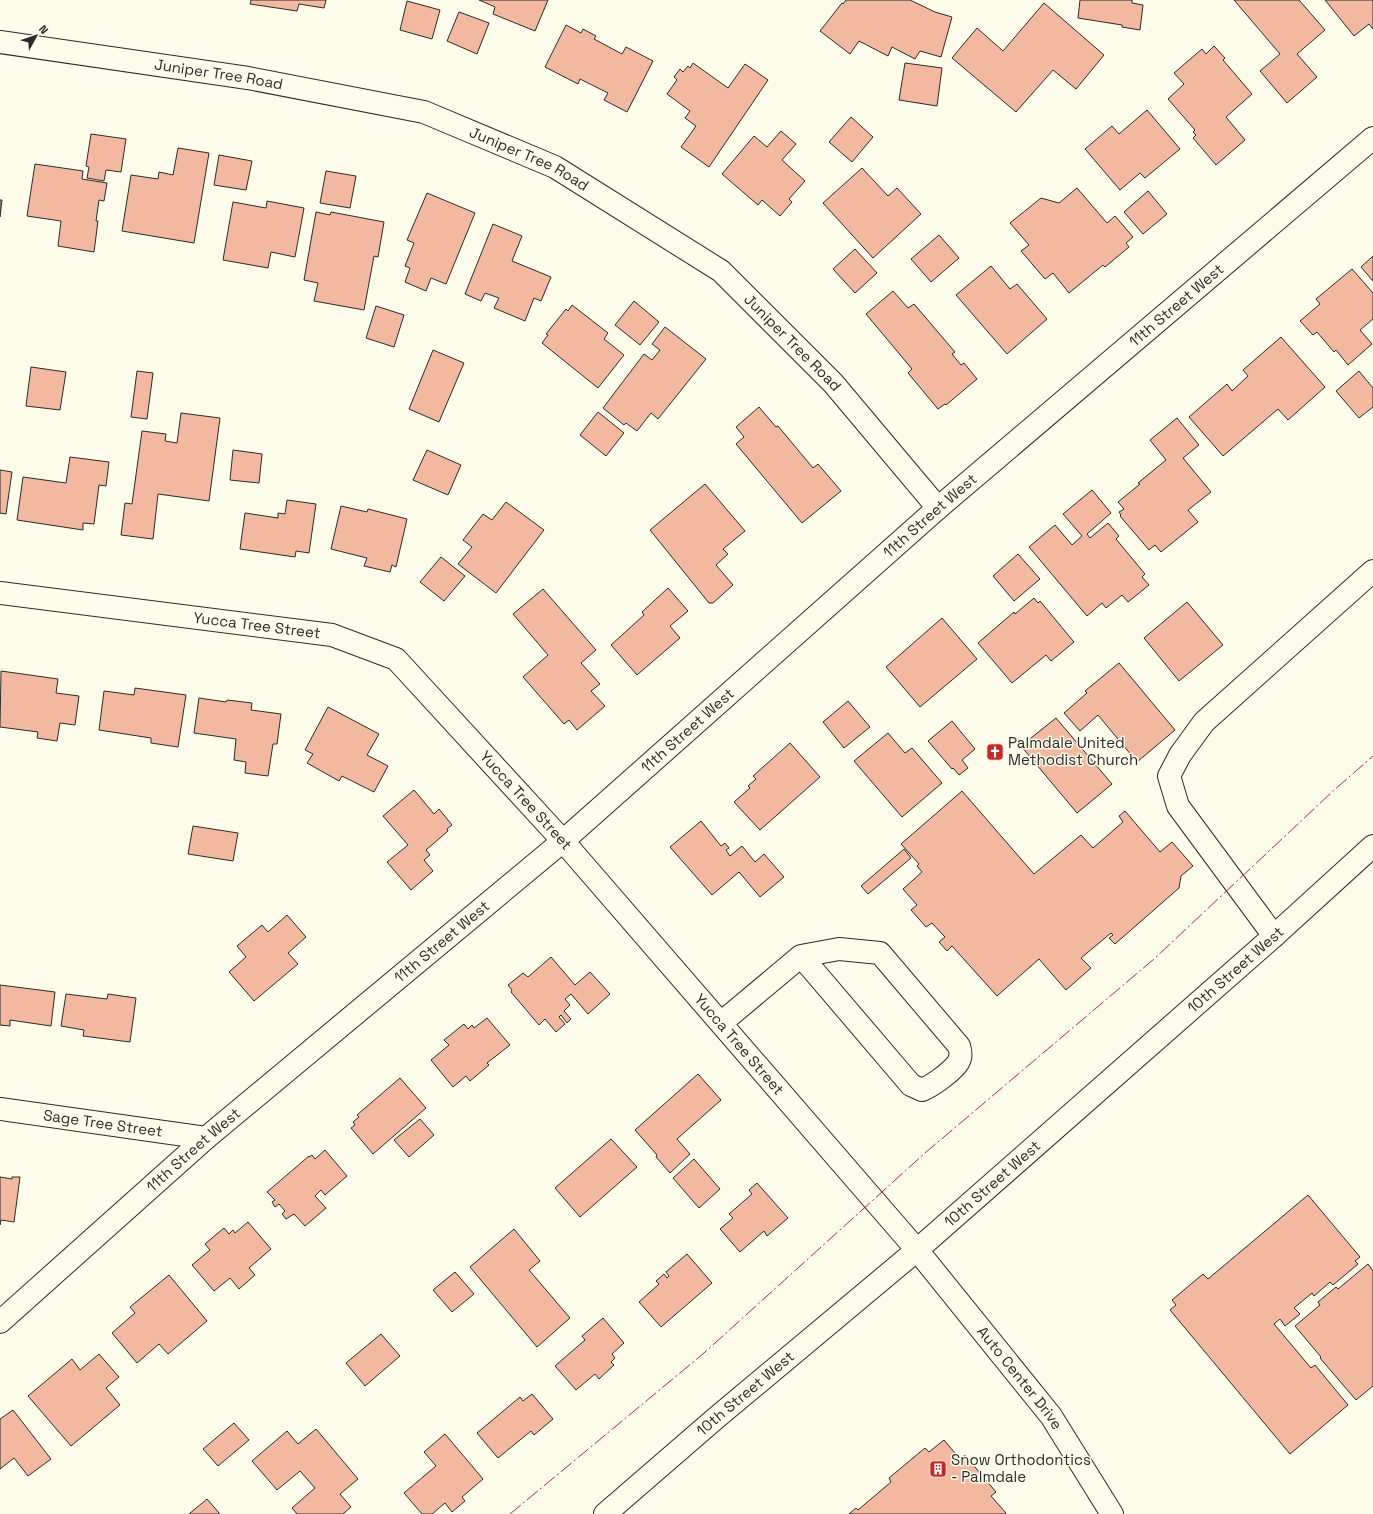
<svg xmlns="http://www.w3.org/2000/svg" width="1373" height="1514" viewBox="0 0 1373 1514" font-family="'Space Grotesk',sans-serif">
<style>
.building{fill:#f2b8a0;stroke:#2b2b2b}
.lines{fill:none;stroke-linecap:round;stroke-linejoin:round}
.minor-casing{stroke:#2b2b2b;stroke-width:24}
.major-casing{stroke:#2b2b2b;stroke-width:24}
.minor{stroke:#fdfbea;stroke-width:22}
.major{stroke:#fdfbea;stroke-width:22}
.power{stroke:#c62828;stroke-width:1;stroke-dasharray:14 3 2 3;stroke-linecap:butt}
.labels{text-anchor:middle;stroke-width:3;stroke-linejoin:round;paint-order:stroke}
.street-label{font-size:15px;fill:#2b2b2b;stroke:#fdfbea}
.poi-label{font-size:15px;fill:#2b2b2b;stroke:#fdfbea;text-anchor:start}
</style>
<rect width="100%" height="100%" fill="#fdfbea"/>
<path class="building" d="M251,0H326L324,8L299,4L297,11L250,4Z
M479,0H548L535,31L493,14L495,7Z
M846,0H910L935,12L952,17L941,57L920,51L915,59L892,47L888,56L859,41L850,54L820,31L842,3L843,4Z
M1080,0H1132V3L1143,5L1140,30L1122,27V25L1078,18Z
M1234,0H1299L1325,30L1297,54L1317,77L1287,103L1260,71L1280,54Z
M1325,0H1373V29L1369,24L1354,36Z
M407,1L440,10L432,39L400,30Z
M1044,3L1104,55L1076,89L1053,70L1016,112L952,58L977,28L1003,51Z
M459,12L489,23L477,54L447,41Z
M566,25L581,33L583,29L596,36L594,39L622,54L626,47L653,61L627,112L604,100L608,93L580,79L578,84L545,67Z
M1214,46L1225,58L1223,60L1252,94L1226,117L1245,140L1216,165L1193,138L1196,135L1193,132L1195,130L1168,99L1184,84L1174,73L1202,49L1206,54Z
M693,63L728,88L745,64L768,80L709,167L681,147L696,126L685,118L690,111L667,94L677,80L674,77L680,69L683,72L688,66L690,68Z
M905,63L942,68L937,106L899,100Z
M1147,110L1180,149L1145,178L1140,173L1120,190L1085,149L1112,126L1119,134Z
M851,117L873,137L852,162L829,142Z
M781,131L796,144L782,160L805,181L789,199L792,202L780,216L762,200L758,205L722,174L754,136L767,147Z
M91,134L126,139L121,172L106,170L104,181L87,178L89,167L86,166Z
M178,148L209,153L194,243L122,231L131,175L158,179L159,172L173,175Z
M219,155L252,161L246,190L214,185Z
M35,164L83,171L82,179L107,183L104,201L99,200L96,221H98L94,252L58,246L61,221L27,216Z
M862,168L888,196L897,188L921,214L873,258L823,203Z
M326,171L356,176L350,208L320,203Z
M1077,188L1107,223L1115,216L1133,237L1126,243L1129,247L1105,267L1103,265L1069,293L1053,273L1045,279L1021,251L1029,245L1010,223L1041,198L1059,203Z
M1148,191L1167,214L1143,234L1124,212Z
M427,193L475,213L446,284L431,278L426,291L405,282L410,268L405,266L414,243L407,240Z
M0,200H2L0,217Z
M267,201L304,208L295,257L271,252L268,268L223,260L233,202L266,208Z
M316,212L330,215L331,212L384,222L378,257L374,256L364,310L314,301L318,283L304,280Z
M493,224L522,236L512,261L551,277L541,301L534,298L525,321L494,308L499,298L485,293L481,301L465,294Z
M939,235L959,258L931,282L911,259Z
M855,249L877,273L855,293L833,269Z
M1373,256V281L1361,267Z
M991,266L1010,289L1017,284L1047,319L1007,354L956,295Z
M1352,269L1373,293V319L1360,330L1372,344L1348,365L1336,350L1334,352L1317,332L1313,335L1300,321L1320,304L1316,299Z
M893,291L908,308L914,304L955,352L952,354L961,365L964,363L977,379L946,405L945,404L938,409L908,373L912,369L866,314Z
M634,301L659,322L640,345L615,325Z
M572,305L608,333L604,339L624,355L598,388L542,343L548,335L546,334L566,309L568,311Z
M376,306L404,315L394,347L366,338Z
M665,327L706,359L658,419L651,413L637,431L626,423L624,425L603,408L644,354L652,360L660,350L652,344Z
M1281,337L1325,387L1288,420L1278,409L1223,456L1189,417L1227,384L1232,391L1248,376L1243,370Z
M433,350L464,363L439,422L409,409Z
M31,367L66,372L60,410L26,406Z
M137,371L153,373L147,419L131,417Z
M1359,371L1373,388V407L1359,418L1336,391Z
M759,407L776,427L778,426L813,468L818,464L841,491L802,523L736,444L744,437L736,427Z
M598,412L624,433L606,456L580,435Z
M181,413L220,418L209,501L158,494L153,539L121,535L125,503L132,504L142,431L166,434L165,441L177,443Z
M1177,418L1199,445L1183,458L1211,492L1188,510L1198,522L1161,552L1155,545L1149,550L1120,516L1121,515L1119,512L1124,509L1118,502L1140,484L1138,483L1166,460L1150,440Z
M233,450L262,454L259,483L230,480Z
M427,450L461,465L448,495L413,480Z
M70,457L109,462L106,486L99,485L94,524L83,523V530L17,520L23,477L66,483Z
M0,470L12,472L6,514L0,513Z
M705,484L745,531L723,549L728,554L716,565L733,585L713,603H709L650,530Z
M1092,490L1111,513L1087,534L1090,538L1108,523L1119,536L1116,539L1145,574L1142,577L1149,585L1128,602L1122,595L1106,608L1102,603L1087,616L1029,547L1055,525L1072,545L1082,536L1063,514Z
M287,500L316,504L309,553L296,551L295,557L240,549L245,513L278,518V513L285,514Z
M506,502L544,530L496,593L458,564L472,547L463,540L483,514L492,520Z
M341,506L367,512L368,509L407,519L396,567L392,565L390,572L364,566L367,558L331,549Z
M1018,554L1040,579L1014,601L993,576Z
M441,557L465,576L444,601L420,582Z
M668,588L688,611L670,626L680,638L637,675L611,645L644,615L642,612Z
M543,589L596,650L581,663L600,684L591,691L605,706L577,730L569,720L564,724L523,677L548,655L513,614Z
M1034,598L1038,603L1040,601L1074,642L1051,661L1046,655L1012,683L978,643L1014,612L1015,614Z
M1187,602L1223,645L1179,681L1144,638Z
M942,618L977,659L920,707L886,667Z
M1119,663L1175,730L1137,762L1098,715L1080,731L1064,713L1087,693L1085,691Z
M1,671L58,679L56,693L79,696L75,725L60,723L57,741L37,738L38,732L0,727Z
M135,688L186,695L178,747L151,743V738L99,730L104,691L134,695Z
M199,698L226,702L227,700L252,703L251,710L281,714L277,744H273L268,776L245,773L246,762L234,760L236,739L194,733Z
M848,701L870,727L844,748L823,722Z
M328,707L379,734L367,755L388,766L374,792L342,776L339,781L307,763L313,754L305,750Z
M1056,718L1112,784L1077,813L1021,746Z
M952,721L975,749L962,760L968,768L959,775L953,768L952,769L928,741Z
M888,733L905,753L912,748L942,783L902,817L854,761Z
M790,743L820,777L760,830L734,802L750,788L748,786L756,779L753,776Z
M414,790L434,814L439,809L452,825L447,829L448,831L426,850L430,855L424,860L433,871L411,890L387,862L408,845L383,816Z
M962,791L1034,874L1081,835L1093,848L1123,822L1119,816L1125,811L1160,852L1172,842L1193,866L1181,876L1179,888L1115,944L1109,938L1113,935L1111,933L1081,958L1091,968L1066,990L1039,959L997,996L952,946L947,951L939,942L945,937L932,923L926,927L911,910L917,905L903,889L922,872L917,866L919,864L901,844Z
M701,821L721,846L725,843L729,848L726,850L730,856L742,846L755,862L764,854L784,877L760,897L739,872L712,895L670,847Z
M193,826L238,833L233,861L188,854Z
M904,849L911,858L868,894L861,886Z
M287,915L306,937L288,953L298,964L254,1001L229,972L246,957L237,946L262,925L268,932Z
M551,957L575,985L590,972L610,994L588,1014L571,994L565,999L570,1005L564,1011L571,1019L567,1023L561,1015L559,1017L565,1024L556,1032L545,1019L539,1025L511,992L512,990L508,985L523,973L528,977Z
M0,985L55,992L51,1026L10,1020V1026L0,1025Z
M66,994L107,999L108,994L136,998L130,1042L83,1036L84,1030L61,1026Z
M487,1018L510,1045L487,1063L489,1065L470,1081L466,1076L453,1087L431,1060L449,1045L444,1040L464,1024L468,1029L472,1025L474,1028Z
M698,1074L721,1100L677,1139L690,1154L670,1173L656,1157L657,1155L635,1130Z
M400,1078L426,1108L373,1154L351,1128L355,1125L353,1122L359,1117L357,1115Z
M420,1119L434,1135L409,1157L394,1140Z
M611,1139L637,1167L580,1217L555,1188Z
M325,1150L347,1176L325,1195L321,1190L315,1196L326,1208L305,1226L294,1214L286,1219L282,1214L285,1211L279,1204L275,1207L272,1202L275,1200L267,1192L309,1156V1157L312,1155L315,1159Z
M694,1159L720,1189L699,1208L673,1178Z
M0,1177L12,1179V1177H20L14,1222L1,1220L0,1225Z
M757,1183L788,1218L767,1236L764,1231L740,1252L720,1229L733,1218L729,1214L752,1194L749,1190Z
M1308,1195L1360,1257L1355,1261L1358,1264L1333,1285L1330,1282L1314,1296L1312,1293L1294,1308L1300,1314L1285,1326L1280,1319L1274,1324L1311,1368L1315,1365L1348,1405L1290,1454L1170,1310L1176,1305L1172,1300L1203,1274L1208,1279Z
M248,1222L271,1249L249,1268L255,1275L239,1289L230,1278L214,1291L192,1265L210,1250L205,1244L224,1228L229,1234L233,1230L235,1233Z
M514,1229L540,1261L529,1270L570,1318L537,1347L470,1267Z
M687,1254L712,1283L661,1327L639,1302L659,1284L656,1281L664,1274L667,1278L669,1276L666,1272Z
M1368,1264L1373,1271V1386L1356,1400L1320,1358L1321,1357L1295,1326L1320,1305L1318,1302L1336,1287L1338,1289Z
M455,1272L474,1294L452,1312L433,1290Z
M169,1275L207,1321L168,1354L159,1344L137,1363L112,1333L135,1313L130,1307Z
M603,1318L624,1343L612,1354L615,1358L611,1362L614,1365L599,1379L595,1374L576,1390L555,1366L585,1340L582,1336Z
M381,1334L400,1356L365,1386L346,1363Z
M99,1354L119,1377L106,1388L120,1405L71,1446L28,1396L72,1359L80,1370Z
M532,1394L553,1419L534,1435L531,1431L498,1458L477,1433L520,1397L523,1401Z
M13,1410L51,1459L28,1476L14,1458L0,1469V1419Z
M234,1423L249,1440L218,1466L203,1449Z
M316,1429L358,1479L340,1494L351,1507L343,1514H297L292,1508L315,1488L300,1471L277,1490L252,1461L287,1431L298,1444Z
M445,1434L483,1479L462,1497L465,1501L452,1512L445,1503L432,1514H422L404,1493L436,1466L424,1452Z
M944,1440L960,1459L965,1455L996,1492L991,1496L1006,1513L1005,1514H849L856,1508L858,1510L891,1482L889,1478L925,1448L929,1452Z
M207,1499L220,1514H189Z"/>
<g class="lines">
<defs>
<g id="minor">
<path id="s1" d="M0,42L248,78L424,112L555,167L721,271L833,383L938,508"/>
<path id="s2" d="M0,593L332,635L396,659L563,841L917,1250L1051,1416L1112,1514"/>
<path d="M1274,936L1178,806L1169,776L1180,755L1204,722L1373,571"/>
<path d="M721,1023L801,956L839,949L880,953L959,1046C961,1052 961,1059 957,1064C950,1073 932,1086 922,1090L911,1085L801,956"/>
<path id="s3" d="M0,1109L206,1138"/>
<path id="s4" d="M0,1322L206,1138L563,841L938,508L1373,138"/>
</g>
<g id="major">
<path id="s5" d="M605,1514L716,1418L917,1250L1274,936L1373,846"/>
</g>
</defs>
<use href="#minor" class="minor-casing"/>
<use href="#major" class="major-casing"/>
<use href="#minor" class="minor"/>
<use href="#major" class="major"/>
<path class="power" d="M510,1514L704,1353L925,1153L1154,959L1333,791L1373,756"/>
</g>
<defs>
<symbol id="church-square" viewBox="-11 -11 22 22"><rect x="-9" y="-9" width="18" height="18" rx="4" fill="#c62828" stroke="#fdfbea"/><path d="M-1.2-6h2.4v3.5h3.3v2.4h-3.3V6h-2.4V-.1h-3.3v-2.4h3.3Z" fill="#fff"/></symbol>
<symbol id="building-square" viewBox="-11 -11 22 22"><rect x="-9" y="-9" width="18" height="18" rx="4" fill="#c62828" stroke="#fdfbea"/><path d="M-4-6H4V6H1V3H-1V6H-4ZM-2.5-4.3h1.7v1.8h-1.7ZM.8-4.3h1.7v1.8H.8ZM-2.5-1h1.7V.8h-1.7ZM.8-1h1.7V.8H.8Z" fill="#fff"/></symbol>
</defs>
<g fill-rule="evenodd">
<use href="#church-square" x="985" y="742" width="20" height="20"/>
<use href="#building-square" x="928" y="1459" width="20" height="20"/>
</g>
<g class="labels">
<g class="street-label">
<text dy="5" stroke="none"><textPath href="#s1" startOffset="221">Juniper Tree Road</textPath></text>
<text dy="5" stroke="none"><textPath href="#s1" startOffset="545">Juniper Tree Road</textPath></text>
<text dy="5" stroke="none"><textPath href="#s4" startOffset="1555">11th Street West</textPath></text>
<text dy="5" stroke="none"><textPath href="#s1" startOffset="869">Juniper Tree Road</textPath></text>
<text dy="5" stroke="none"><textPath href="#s4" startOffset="1231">11th Street West</textPath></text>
<text dy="5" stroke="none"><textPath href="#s2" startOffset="259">Yucca Tree Street</textPath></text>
<text dy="5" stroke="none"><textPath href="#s4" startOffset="907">11th Street West</textPath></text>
<text dy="5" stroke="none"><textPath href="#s2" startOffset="595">Yucca Tree Street</textPath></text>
<text dy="5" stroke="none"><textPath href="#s4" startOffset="583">11th Street West</textPath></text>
<text dy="5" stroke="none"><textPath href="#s5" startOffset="833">10th Street West</textPath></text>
<text dy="5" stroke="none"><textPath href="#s2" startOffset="919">Yucca Tree Street</textPath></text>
<text dy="5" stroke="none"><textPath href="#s3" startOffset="104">Sage Tree Street</textPath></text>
<text dy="5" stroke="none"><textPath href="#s4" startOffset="259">11th Street West</textPath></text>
<text dy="5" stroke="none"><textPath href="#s5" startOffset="509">10th Street West</textPath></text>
<text dy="5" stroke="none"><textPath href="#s2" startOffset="1355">Auto Center Drive</textPath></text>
<text dy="5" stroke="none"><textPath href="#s5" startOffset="185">10th Street West</textPath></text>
</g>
<g class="poi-label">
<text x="1008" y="748">Palmdale United<tspan x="1008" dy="17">Methodist Church</tspan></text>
<text x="951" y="1465">Snow Orthodontics<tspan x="951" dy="17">- Palmdale</tspan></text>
</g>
</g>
<g transform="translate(36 36) rotate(50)" stroke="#fdfbea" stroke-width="3" paint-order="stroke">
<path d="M0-3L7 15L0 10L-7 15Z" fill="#2b2b2b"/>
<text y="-6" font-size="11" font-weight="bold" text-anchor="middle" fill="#2b2b2b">N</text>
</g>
</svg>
